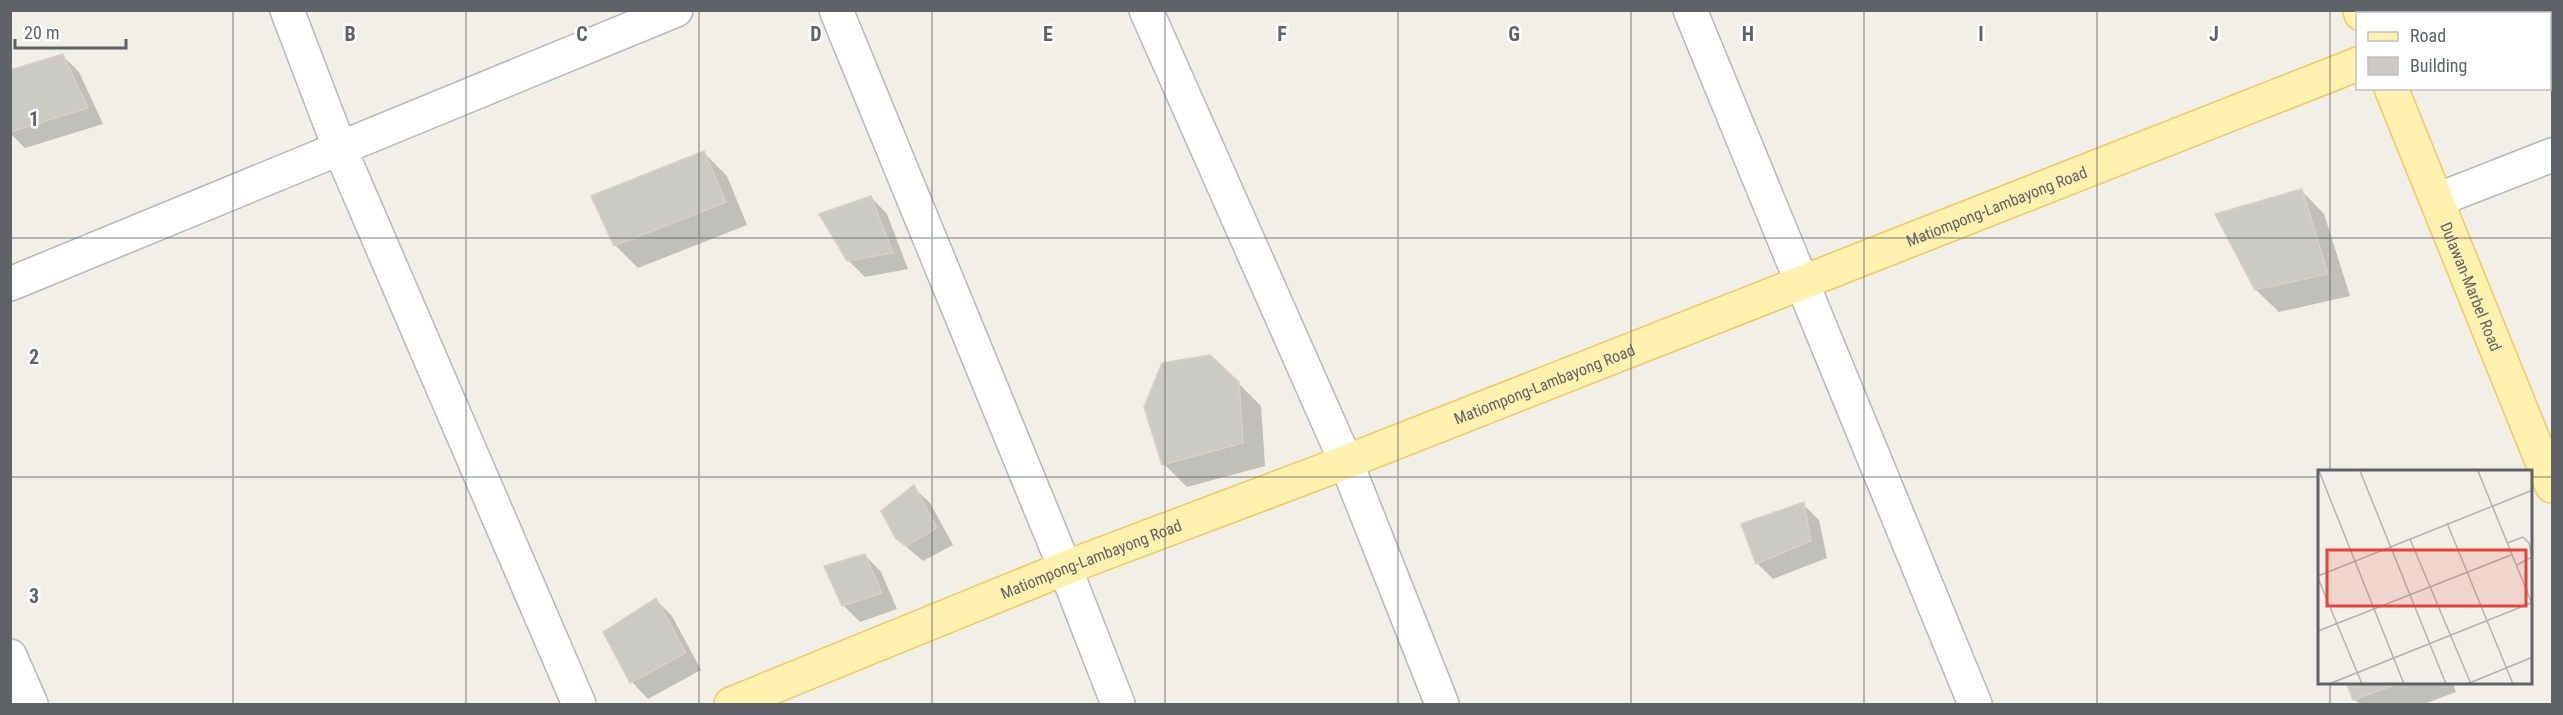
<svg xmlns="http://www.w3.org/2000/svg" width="2563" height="715" viewBox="0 0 2563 715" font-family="'Roboto Condensed',sans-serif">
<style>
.shadow{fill:#0003}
.building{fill:#cccac5;stroke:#d6d1c6;stroke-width:1.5}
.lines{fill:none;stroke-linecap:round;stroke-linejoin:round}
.minor-casing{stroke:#b5b8bc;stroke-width:36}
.major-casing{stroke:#f2c960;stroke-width:36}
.minor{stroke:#fff;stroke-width:33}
.major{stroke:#fff2af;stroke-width:33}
.grid{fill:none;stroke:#5f6368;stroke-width:1.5;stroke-opacity:0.55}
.labels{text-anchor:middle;stroke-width:5;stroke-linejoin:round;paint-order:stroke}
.street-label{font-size:16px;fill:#5f6368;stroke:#fff}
.inset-road{fill:none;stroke:#b3b3b1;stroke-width:1.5}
.view{fill:#ea4335;fill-opacity:0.15;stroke:#ea4335;stroke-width:3}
.inset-edge{fill:none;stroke:#5f6368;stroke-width:3}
.grid-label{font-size:20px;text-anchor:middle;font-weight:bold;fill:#5f6368;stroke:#fff;stroke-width:5;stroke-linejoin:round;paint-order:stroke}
</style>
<rect width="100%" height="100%" fill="#f1efe8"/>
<path class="shadow" d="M63,56L79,72L103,124L25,148L10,133V71Z
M704,153L727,176L747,225L638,268L615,245Z
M2302,191L2324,214L2350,296L2279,312L2256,290Z
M871,197L887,214L908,269L865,277L848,260Z
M1238,383L1261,406L1265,466L1187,487L1164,464Z
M913,487L930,503L953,545L923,561L897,539Z
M1803,504L1819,520L1827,558L1773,579L1757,563Z
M865,555L881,572L897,609L860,622L843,605Z
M656,600L672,616L701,670L648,699L632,682L605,633Z
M2348,684H2453L2456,692L2424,704H2360L2355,700Z"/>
<path class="building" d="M63,54L88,108L10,132V70Z
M704,151L726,202L614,246L591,196Z
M2302,189L2328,274L2255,290L2215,214Z
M871,196L893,253L847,261L819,214Z
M1210,355L1239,382L1243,443L1162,465L1144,407L1162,363Z
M914,485L937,528L906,546L896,539L881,511Z
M1804,502L1811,541L1756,564L1741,524Z
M865,554L882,593L842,606L824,566Z
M656,598L686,653L630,683L603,632Z
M2347,684H2397L2353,700Z"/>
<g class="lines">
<defs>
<path id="minor" d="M287,10L340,149L579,704
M836,10L1065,568L1118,704
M1146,10L1346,462L1442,704
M1690,10L1975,704
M2437,200L2552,155
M10,284L676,10
M10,656L31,704"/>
<g id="major">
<path d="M2360,10L2361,14"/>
<path id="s1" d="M2391,88L2552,486"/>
<path id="s2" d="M731,704L1065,568L1346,462L2358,64"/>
</g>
</defs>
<use href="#minor" class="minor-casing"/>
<use href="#major" class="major-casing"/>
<use href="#minor" class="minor"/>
<use href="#major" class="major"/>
</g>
<path class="grid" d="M233,10V704M466,10V704M699,10V704M932,10V704M1165,10V704M1398,10V704M1631,10V704M1864,10V704M2097,10V704M2330,10V472M10,238H2552M10,477H2320M2532,477H2552M2330,684V704"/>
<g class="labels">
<g class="street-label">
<text dy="6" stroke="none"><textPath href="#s2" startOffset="1360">Matiompong-Lambayong Road</textPath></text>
<text dy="6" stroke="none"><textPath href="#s1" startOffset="214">Dulawan-Marbel Road</textPath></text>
<text dy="6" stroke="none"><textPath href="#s2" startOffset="874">Matiompong-Lambayong Road</textPath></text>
<text dy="6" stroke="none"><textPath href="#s2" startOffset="388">Matiompong-Lambayong Road</textPath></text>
</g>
</g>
<g transform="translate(2318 470)">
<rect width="214" height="214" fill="#f1efe8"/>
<path class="inset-road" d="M1,1L86,214M42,1L128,214M160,1L215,136M129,53L195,214M92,69L153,214M189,73L205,67L211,73L214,87L199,95M0,106L215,20M0,108L44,214M0,161L193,85M11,214L213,133M149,214L215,187"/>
<path class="view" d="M9,80H208V136H9Z"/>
<rect width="214" height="214" class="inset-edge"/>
</g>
<g class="grid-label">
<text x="350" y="41">B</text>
<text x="582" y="41">C</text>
<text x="816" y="41">D</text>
<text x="1048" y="41">E</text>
<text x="1282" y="41">F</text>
<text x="1514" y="41">G</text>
<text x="1748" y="41">H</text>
<text x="1981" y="41">I</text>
<text x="2214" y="41">J</text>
<text x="34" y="126">1</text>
<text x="34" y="364">2</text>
<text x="34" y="603">3</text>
</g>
<rect width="2563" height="715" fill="none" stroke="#5f6368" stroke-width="24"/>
<rect x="2356" y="12" width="195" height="78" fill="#ffffff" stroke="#bfc1c3" stroke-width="1.5"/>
<rect x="2368" y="32" width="30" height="9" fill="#fff2af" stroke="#bfc1c3" stroke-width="1.5"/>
<text x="2410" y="42" font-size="18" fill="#5f6368">Road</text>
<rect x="2368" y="57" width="30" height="18" fill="#cccac5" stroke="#bfc1c3" stroke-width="1.5"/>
<text x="2410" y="72" font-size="18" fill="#5f6368">Building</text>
<path d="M15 39v9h111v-9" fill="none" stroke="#5f6368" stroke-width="3"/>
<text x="24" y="39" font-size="18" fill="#5f6368" stroke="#ffffff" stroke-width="4.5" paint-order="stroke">20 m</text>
</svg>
